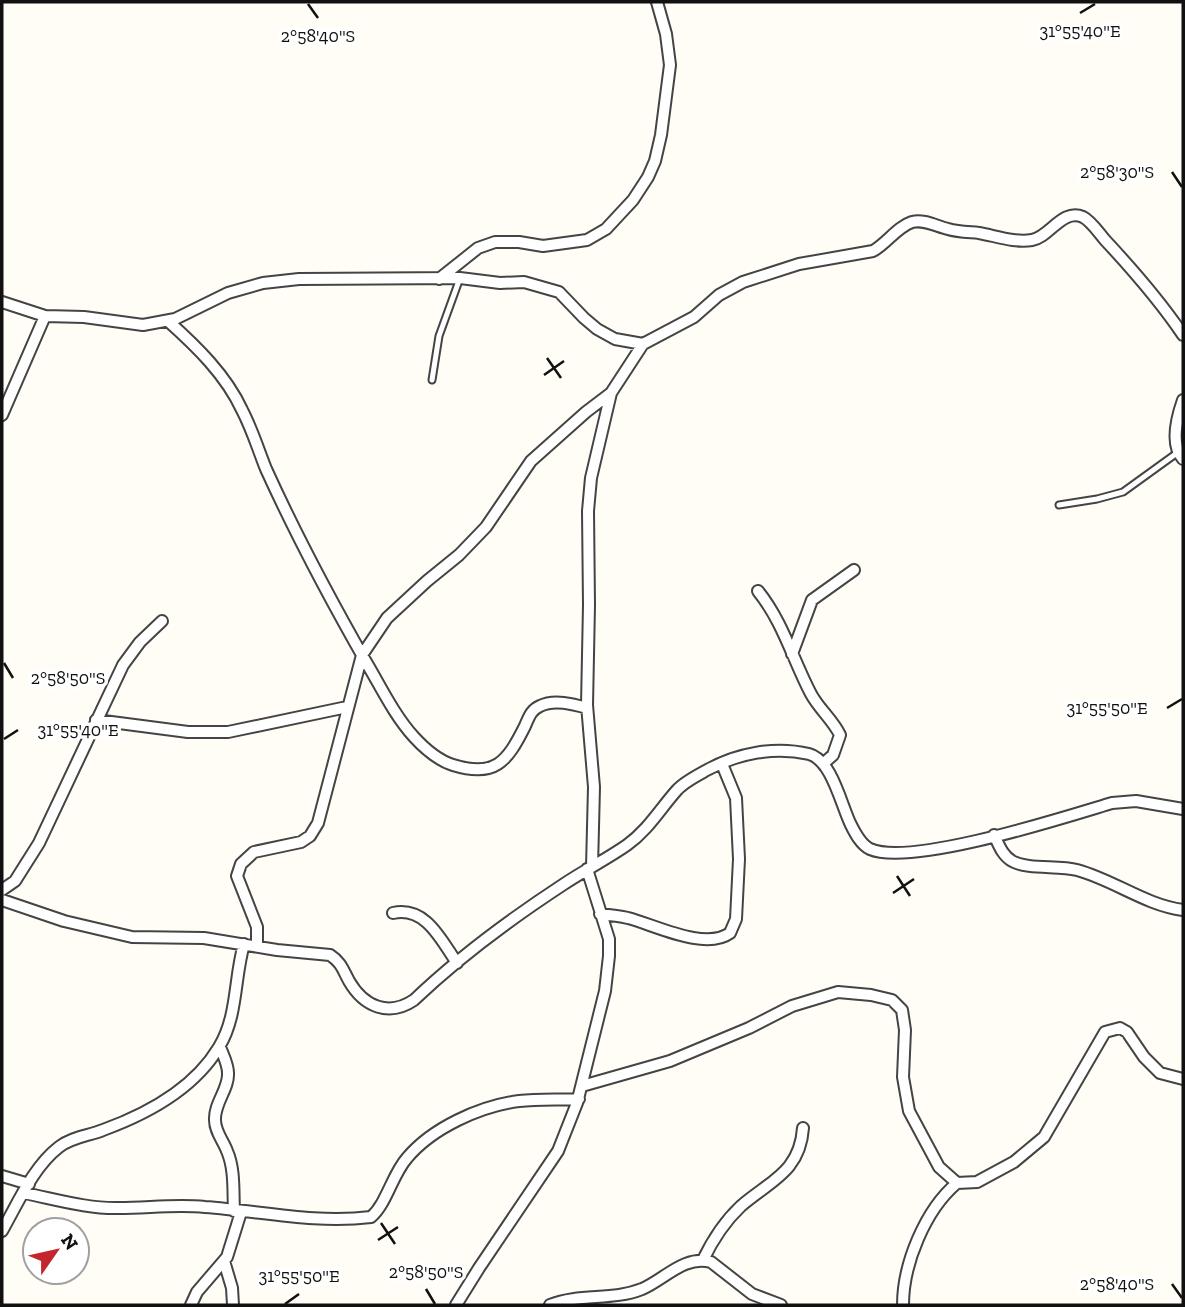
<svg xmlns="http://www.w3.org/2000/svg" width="1185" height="1307" viewBox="0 0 1185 1307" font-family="'Zilla Slab',serif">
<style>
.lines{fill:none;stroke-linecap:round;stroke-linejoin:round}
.service-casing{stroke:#444;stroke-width:9}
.minor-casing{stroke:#444;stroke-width:14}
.service{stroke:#fff;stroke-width:5}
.minor{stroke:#fff;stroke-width:10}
.ticks{fill:none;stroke:#111;stroke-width:2.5}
.ticks-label{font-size:18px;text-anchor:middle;fill:#111;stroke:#fff;stroke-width:7;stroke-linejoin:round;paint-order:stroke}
</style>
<rect width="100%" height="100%" fill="#fffdf5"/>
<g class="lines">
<defs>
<path id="service" d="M432,380L439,336L460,278
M1059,505L1097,499L1123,492L1177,453"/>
<path id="minor" d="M439,279L478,248L495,242H519L543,246L587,240L606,229L633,200L648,177L655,161L661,135L670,65L666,34L657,2
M2,302L45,316L84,317L143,325L175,319L228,293L263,283L299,279L460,278L500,283L524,282L559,292L584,318L597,329L615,339L643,344L694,317L719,295L743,282L799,264L873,251C887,243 897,227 912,222C924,219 936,226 948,229C958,232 969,232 979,233C996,236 1015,243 1032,240C1050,237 1062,208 1083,217C1091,221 1099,233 1105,240C1133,270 1160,301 1183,335
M168,321C196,346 226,375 242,410C252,429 258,449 266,469C296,535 330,599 366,662C381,687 394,715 414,737C425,749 437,760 453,765C495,778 507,762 525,726C529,717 531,710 540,706C554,699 573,704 587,708
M1183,400C1177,417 1170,445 1183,459
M2,415L45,316
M758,591C783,622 793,660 811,694C819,709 833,720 840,735L833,755L824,763
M792,654L812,600L854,570
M96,720L188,732H228L347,707
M994,835C999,845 1002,855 1012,861C1028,870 1058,865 1077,870C1114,880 1145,905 1183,910
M592,867L594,787L587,705L589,605L588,511L591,478L611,393L643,344
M2,890L15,881L39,843L123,665L140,642L162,621
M2,900L64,921L132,937L204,938L277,950L330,955C341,962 343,970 349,981C364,1007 389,1017 414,1000C459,957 512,918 564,884C585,870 607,859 627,845C648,830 660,809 677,790C684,782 698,775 707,770C738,753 775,746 809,754C832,760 841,805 851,825C855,833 861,845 870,849C911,867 1065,817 1112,803L1136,801L1183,809
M393,913C426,906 441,940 457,963
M600,914C610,915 619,916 628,918C655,925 705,951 730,933L736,919L739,859L736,798L722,764
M257,946V927L237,876L241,864L254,852L301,842L310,836L318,823L362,655L387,618L427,581L459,555L486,527L531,461L586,412L611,393
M220,1047C223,1055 228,1064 228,1073C229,1089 214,1103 215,1120C215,1132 223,1140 227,1151C235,1169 233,1192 234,1211
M582,1086L670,1061L749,1028L792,1006L838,992L871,995L892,1000L902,1010L905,1030L903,1077L909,1111L939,1167L957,1183L977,1182L1014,1162L1044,1137L1105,1032L1120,1028L1127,1032L1144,1057L1160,1073L1183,1079
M2,1176L29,1184
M24,1193C55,1199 88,1209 119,1208C148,1208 176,1204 205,1207C261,1211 315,1224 371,1217C387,1203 392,1175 407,1158C432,1128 480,1106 519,1101C539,1099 559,1100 579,1099
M2,1231C18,1203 33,1167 59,1147C72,1137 88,1136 103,1130C147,1114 194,1089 219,1047C238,1016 234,978 244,944
M703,1260C713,1239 724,1222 741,1206C770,1181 800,1172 803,1128
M224,1261L232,1288L233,1305
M191,1305L197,1292L227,1257L241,1212
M456,1305L479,1268L558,1151L577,1103L605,991L609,956V939L587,869
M550,1305C580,1293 612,1301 642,1289C665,1279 684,1255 711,1262L752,1294L781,1305
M903,1305C903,1264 925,1210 957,1183"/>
</defs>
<use href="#service" class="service-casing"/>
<use href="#minor" class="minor-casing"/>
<use href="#service" class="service"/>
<use href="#minor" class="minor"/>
</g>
<path class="ticks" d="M308,4L318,18M1080,13L1095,4M1172,172L1182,187M547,358L561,378M544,375L564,361M4,663L13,678M1167,708L1182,699M4,739L18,730M897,876L910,896M893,893L914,879M381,1223L395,1244M378,1240L398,1227M1172,1284L1182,1298M426,1289L435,1304M285,1304L299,1294"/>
<g class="ticks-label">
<text x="1080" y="37">31°55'40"E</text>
<text x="318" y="42">2°58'40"S</text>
<text x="1117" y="178">2°58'30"S</text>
<text x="68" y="684">2°58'50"S</text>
<text x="1107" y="714">31°55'50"E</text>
<text x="78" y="736">31°55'40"E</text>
<text x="426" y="1278">2°58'50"S</text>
<text x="299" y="1282">31°55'50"E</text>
<text x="1117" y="1290">2°58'40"S</text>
</g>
<rect width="1185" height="1307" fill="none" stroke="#111111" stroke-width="7"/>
<g transform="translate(56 1251) rotate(56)"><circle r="33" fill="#ffffff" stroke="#a0a0a0" stroke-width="2"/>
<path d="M0-5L12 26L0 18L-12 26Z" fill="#c4262e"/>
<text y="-10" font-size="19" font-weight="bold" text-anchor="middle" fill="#111111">N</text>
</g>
</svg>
